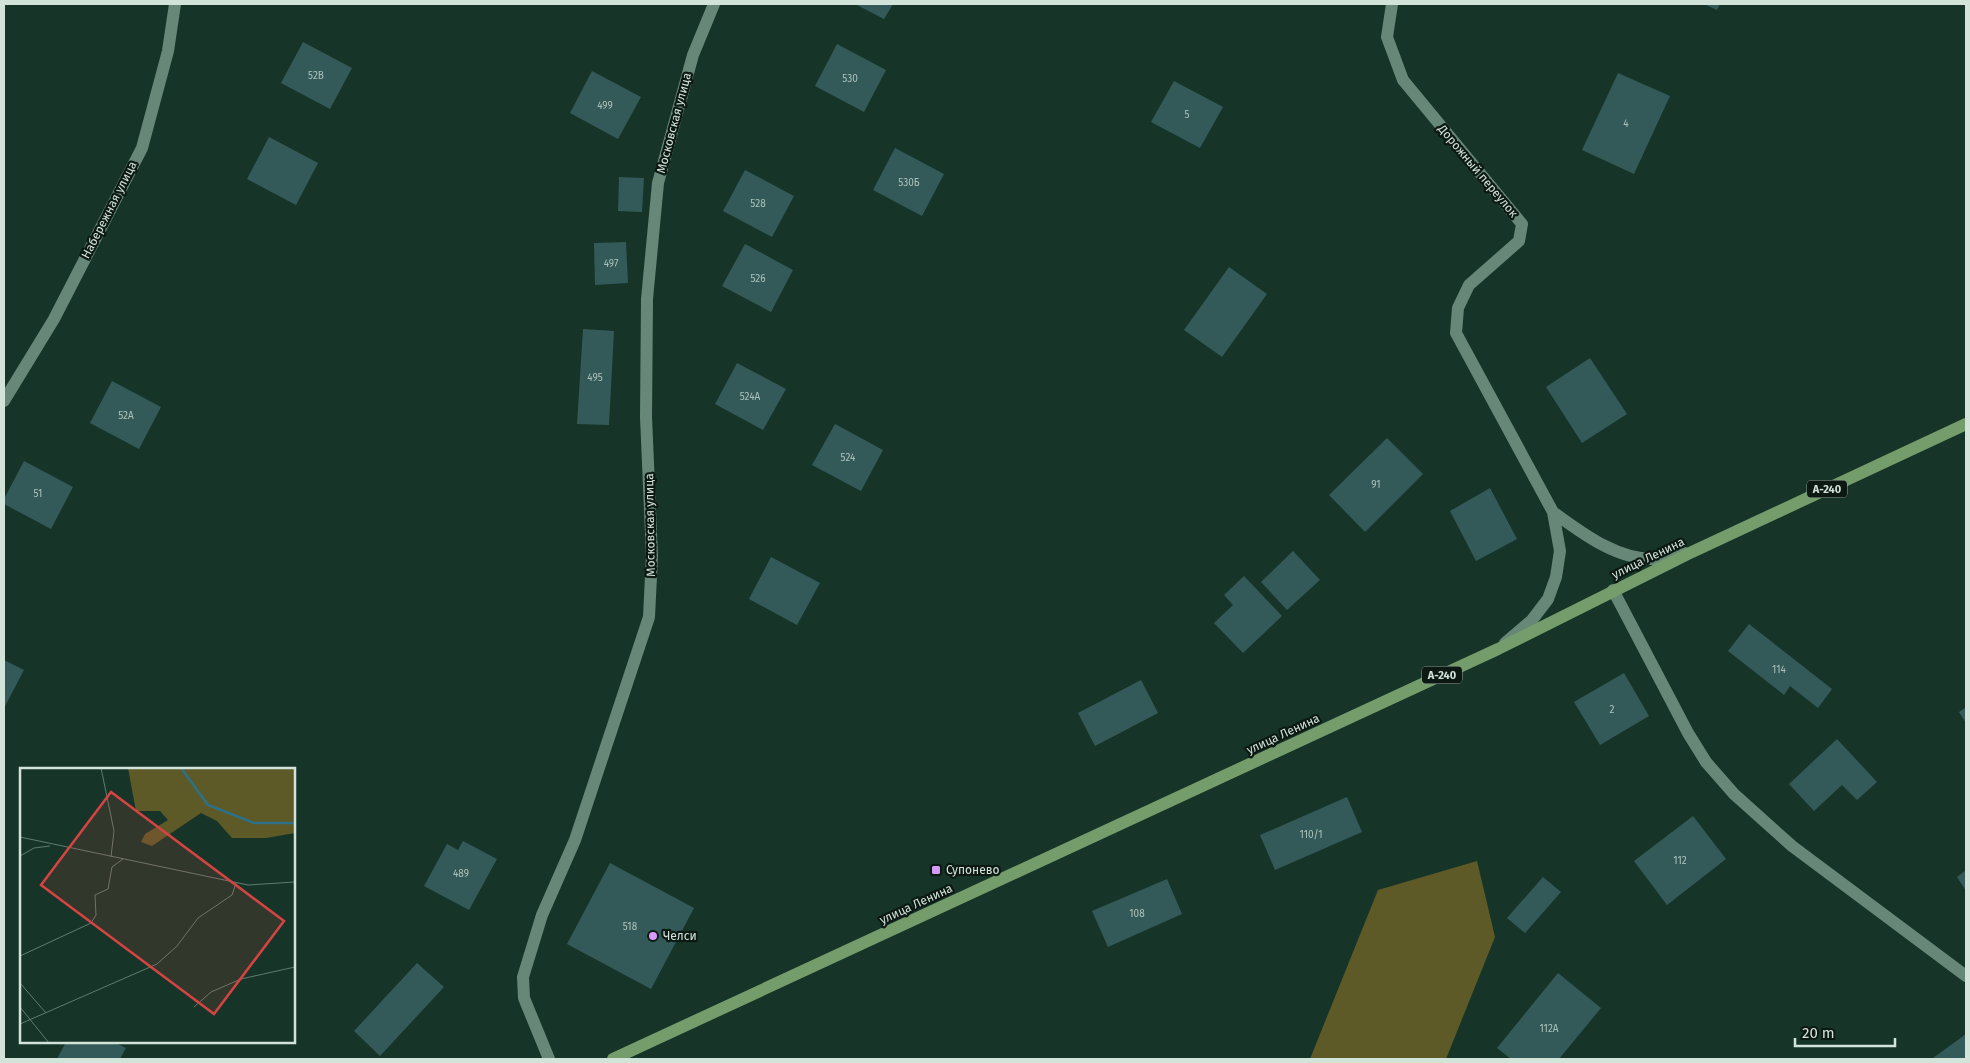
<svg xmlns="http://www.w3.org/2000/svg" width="1970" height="1063" viewBox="0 0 1970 1063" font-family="'Fira Sans',sans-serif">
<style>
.green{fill:#5e5a28}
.building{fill:#335a59}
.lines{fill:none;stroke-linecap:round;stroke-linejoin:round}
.street{stroke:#678878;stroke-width:12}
.primary{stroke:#759c6b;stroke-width:12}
.poi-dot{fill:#d69bfa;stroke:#0c1913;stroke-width:2}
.labels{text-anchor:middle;stroke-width:4.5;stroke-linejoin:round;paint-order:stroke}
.number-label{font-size:10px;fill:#aac1ba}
.shield{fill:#0c1913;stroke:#97a69e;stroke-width:1}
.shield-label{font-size:11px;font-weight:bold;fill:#d2e3da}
.street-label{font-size:12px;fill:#d2e3da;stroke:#0c1913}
.poi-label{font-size:12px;fill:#d2e3da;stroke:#0c1913;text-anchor:start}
.inset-river{fill:none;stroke:#2c7188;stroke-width:2.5}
.inset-road{fill:none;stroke:#617b6f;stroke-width:1}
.view{fill:#d54443;fill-opacity:0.15;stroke:#d54443;stroke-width:2.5}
.inset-edge{fill:none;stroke:#d2e3da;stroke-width:2.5}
</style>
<rect width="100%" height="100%" fill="#163528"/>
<path class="green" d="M1477,861L1495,937L1446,1059H1310L1378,890Z"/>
<path class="building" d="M855,4H893L884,19Z
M1704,4H1720L1717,10Z
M303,42L352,68L330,109L281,83Z
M837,44L886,70L864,112L815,86Z
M592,71L641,97L618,139L570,113Z
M1618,73L1670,96L1634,174L1582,150Z
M1174,81L1223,107L1200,148L1151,122Z
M269,137L318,163L296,205L247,179Z
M895,148L944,174L922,216L873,190Z
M745,170L794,196L772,237L723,211Z
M619,177L644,178L642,212L618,211Z
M626,242L628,283L595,285L594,243Z
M745,244L793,270L771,312L722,286Z
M1229,267L1267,294L1222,357L1184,330Z
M583,329L614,331L609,425L577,424Z
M1590,358L1627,414L1582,443L1546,387Z
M737,363L786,389L763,430L715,404Z
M112,381L161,407L139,449L90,423Z
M835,424L883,450L861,491L812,465Z
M1387,438L1423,474L1365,532L1329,495Z
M24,461L73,487L51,529L4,504V499Z
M1490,488L1517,539L1476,561L1450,511Z
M1293,551L1320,580L1287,610L1261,582Z
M771,557L820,583L797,625L749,599Z
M1244,576L1282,616L1243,653L1214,623L1233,605L1224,595Z
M1749,624L1832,689L1818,708L1790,686L1784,695L1728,651Z
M4,660L24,670L4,708Z
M1624,673L1649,716L1600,745L1574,702Z
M1141,680L1158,713L1095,746L1078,713Z
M1966,707V723L1959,712Z
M1837,739L1877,782L1857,800L1842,785L1814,811L1789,784Z
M1347,797L1362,832L1275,870L1260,835Z
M1693,816L1726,859L1667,905L1634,861Z
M463,841L497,859L469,910L424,886L447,844L458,850Z
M610,863L694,908L651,989L567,944Z
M1966,870V891L1957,877Z
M1543,877L1561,892L1525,933L1507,918Z
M1167,879L1182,914L1108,947L1092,911Z
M417,963L444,987L380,1056L354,1031Z
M1558,973L1601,1008L1559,1059H1511L1497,1048Z
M1966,1034V1059H1934L1933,1058Z
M66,1042H114L126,1048L120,1059H57Z"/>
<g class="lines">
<path class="street" d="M1392,4L1387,37L1403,80L1522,224L1519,241L1469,285L1458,308L1456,333L1553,512L1560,551L1556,577L1548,599L1532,620L1505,643
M4,401L54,319L142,148L168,51L175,4
M1553,512C1582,533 1617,560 1655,559C1665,559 1676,555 1685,553
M1613,590L1688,733L1706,762L1734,794L1792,846L1966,976
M549,1059L524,998L523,977L542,915L575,840L649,617L652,556L646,417L647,299L658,183L693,55L714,4"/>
<path class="primary" d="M613,1059L1498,649L1692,552L1966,424"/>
</g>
<g class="poi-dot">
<rect x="931" y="865" width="10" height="10" rx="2.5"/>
<circle cx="653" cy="936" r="5"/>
</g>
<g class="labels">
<g class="number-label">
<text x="316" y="79">52В</text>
<text x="850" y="82">530</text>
<text x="605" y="109">499</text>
<text x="1187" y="118">5</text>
<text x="1626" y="127">4</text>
<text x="909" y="186">530Б</text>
<text x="758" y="207">528</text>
<text x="611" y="267">497</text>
<text x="758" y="282">526</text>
<text x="595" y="381">495</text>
<text x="750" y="400">524А</text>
<text x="126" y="419">52А</text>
<text x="848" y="461">524</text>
<text x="1376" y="488">91</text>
<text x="38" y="497">51</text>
<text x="1779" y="673">114</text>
<text x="1612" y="713">2</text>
<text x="1311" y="838">110/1</text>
<text x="1680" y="864">112</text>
<text x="461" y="877">489</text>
<text x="1137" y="917">108</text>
<text x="630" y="930">518</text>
<text x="1549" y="1032">112А</text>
</g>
<g class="shield">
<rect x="1807" y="480.5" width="40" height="17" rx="4"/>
<rect x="1422" y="666.5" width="40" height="17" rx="4"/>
</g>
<g class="shield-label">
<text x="1827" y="493">А-240</text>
<text x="1442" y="679">А-240</text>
</g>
<g class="street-label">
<text transform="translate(674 123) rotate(-75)" y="4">Московская улица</text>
<text transform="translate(1478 171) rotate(50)" y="4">Дорожный переулок</text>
<text transform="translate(109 210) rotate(-63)" y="4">Набережная улица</text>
<text transform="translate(650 525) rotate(-91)" y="4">Московская улица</text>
<text transform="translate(1648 558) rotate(-26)" y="4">улица Ленина</text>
<text transform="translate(1283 734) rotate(-25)" y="4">улица Ленина</text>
<text transform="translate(916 904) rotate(-25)" y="4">улица Ленина</text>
</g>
<g class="poi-label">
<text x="946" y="874">Супонево</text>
<text x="663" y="940">Челси</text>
</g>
</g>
<g transform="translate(20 768)">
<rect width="275" height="275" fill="#163528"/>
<path d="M108,0H275V65L246,70H212L197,53L181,45L132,78L121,74L125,66L148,52L140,43H116Z" fill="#5e5a28"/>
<path class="inset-river" d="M161,0L188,37L234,55H275"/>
<path class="inset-road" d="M81,0L94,63L91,89M0,69L228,117L275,114M0,88L14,80L30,78M0,188L71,155L76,147L75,127L88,121L92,99L103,91M0,215L26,245M0,239L29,275M174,239L191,224L221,211L275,199M0,256L137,196L157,178L178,150L212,127L216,115"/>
<path class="view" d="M91,24L264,153L194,246L21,117Z"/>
<rect width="275" height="275" class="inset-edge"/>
</g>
<rect width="1970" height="1063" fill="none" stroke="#d2e3da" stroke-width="10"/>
<path d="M1795 1038v8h100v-8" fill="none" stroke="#d2e3da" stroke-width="2.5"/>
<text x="1802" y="1038" font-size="15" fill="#d2e3da" stroke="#0c1913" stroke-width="4" paint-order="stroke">20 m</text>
</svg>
